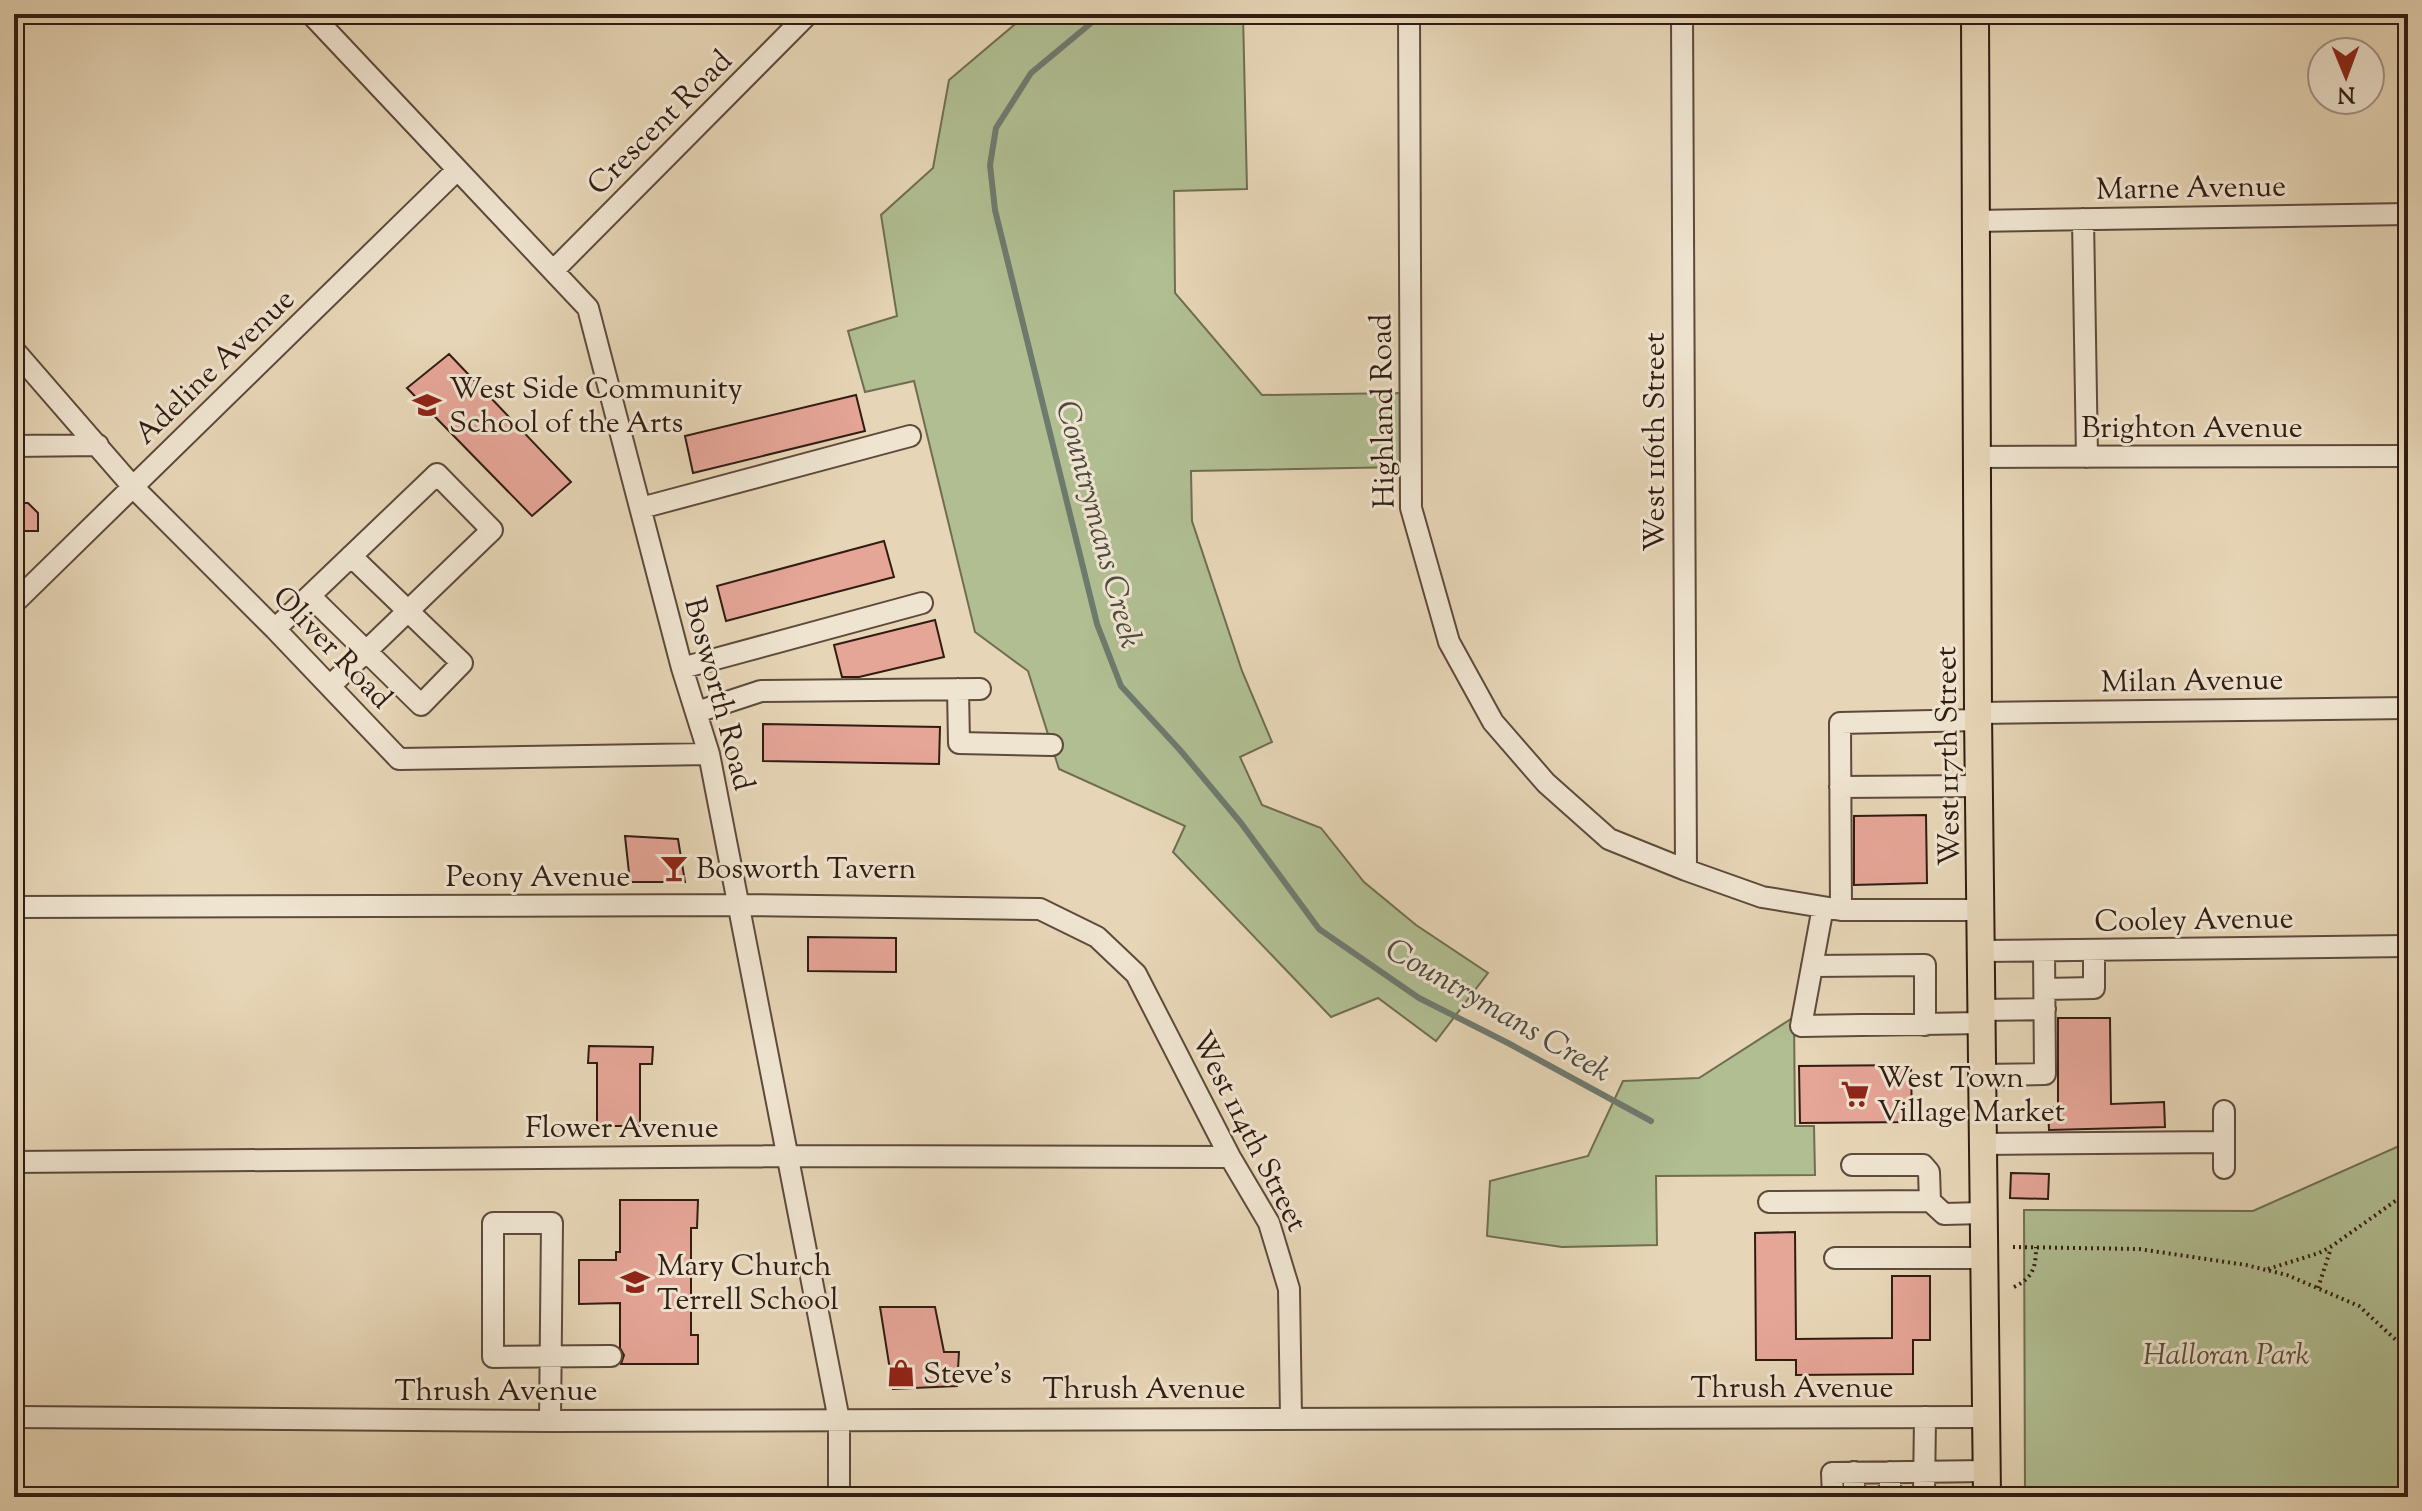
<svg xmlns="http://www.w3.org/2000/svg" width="2422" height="1511" viewBox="0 0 2422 1511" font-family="'Sorts Mill Goudy',serif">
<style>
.green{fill:#b0be92;stroke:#706d52;stroke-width:2}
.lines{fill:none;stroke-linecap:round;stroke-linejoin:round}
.stream{stroke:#6e7a6e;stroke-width:6}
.building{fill:#e5a597;stroke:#311c12;stroke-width:2}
.minor-casing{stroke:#5e4a3b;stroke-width:24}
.major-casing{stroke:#311c12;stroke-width:30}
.path{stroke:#311c12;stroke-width:4;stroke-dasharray:2 4;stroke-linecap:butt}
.minor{stroke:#efe4d0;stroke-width:20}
.major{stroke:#e6d5b6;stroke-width:26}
.labels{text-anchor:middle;stroke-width:6;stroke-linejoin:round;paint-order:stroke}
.street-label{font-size:30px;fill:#311c12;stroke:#efe4d0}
.poi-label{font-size:30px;fill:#311c12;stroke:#efe4d0;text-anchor:start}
.park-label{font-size:30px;font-style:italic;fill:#574d38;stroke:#efe4d0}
.water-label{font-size:32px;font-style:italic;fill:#4f4b40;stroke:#efe4d0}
</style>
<rect width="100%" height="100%" fill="#e6d5b6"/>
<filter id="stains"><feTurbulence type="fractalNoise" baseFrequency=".0025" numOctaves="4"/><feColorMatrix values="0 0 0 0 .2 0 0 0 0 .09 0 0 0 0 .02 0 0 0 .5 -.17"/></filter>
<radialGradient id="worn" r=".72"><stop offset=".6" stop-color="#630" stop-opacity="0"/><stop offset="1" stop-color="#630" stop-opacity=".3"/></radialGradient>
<path class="green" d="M1027,14H1243L1247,189L1174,191L1175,293L1262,395L1400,393L1402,467L1191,471L1192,521L1242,671L1272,742L1240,757L1262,805L1321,828L1364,882L1416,925L1488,973L1436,1041L1378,998L1331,1017L1173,852L1185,826L1059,769L1028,671L975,632L914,381L865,392L848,331L897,316L881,215L933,168L949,80Z
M1794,1017L1795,1126H1814L1815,1175L1656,1176L1657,1245L1562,1247L1487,1236L1490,1181L1588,1156L1623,1081L1699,1078Z
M2408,1142V1497H2025L2024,1210L2253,1211Z"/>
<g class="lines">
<path class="stream" d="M1102,14L1031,73L996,128L990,165L995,210L1097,624L1121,686L1180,750L1241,823L1319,929L1419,998L1508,1043L1651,1121"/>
</g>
<path class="building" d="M449,354L571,482L532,516L407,388Z
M856,395L865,431L693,473L685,436Z
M14,503H28L38,513V531H14Z
M884,541L894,577L726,621L717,586Z
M935,620L944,657L859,677H842L834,645Z
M763,724L940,727L939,764L763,761Z
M1926,815L1927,883L1854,885V816Z
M625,836L678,839L685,882H630Z
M808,937L896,938V972L808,971Z
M2058,1018H2110L2111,1104L2164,1102L2165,1127L2049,1130L2048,1107H2058Z
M589,1046L653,1047L652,1064H640V1126H597V1063H588Z
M1911,1065L1912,1122L1800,1123L1799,1066Z
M2011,1173L2049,1174L2048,1199L2010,1198Z
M620,1200H698L697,1228H691V1335H698V1364H621L624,1355L620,1348V1303L579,1304V1260H616V1252H620Z
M1795,1232L1796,1339L1892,1338V1276H1930V1340H1913V1374L1796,1375V1360H1756L1755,1233Z
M880,1307H935L944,1352H959L957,1386L893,1389Z"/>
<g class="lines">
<defs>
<path id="minor" d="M311,14L588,308L682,668L709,754L839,1420V1497
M1409,14L1411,508L1449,642L1493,722L1546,783L1609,839L1686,870L1762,897L1841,910H1981
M1682,14L1686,870
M2083,219L2087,457
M1974,221L2408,214
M553,271L808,14
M14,350L133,487L275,629L399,759L709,754
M14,446L98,445
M1976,457L2408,456
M641,508L910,436
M310,596L421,705L462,663L351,556
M14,603L456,171
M275,629L437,474L492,530L330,686
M682,668L922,603
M958,689L959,743L1052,745
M697,712L761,691L980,689
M1978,713L2408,708
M1840,787L1979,786
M14,907L740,905L1040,909L1097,937L1136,974L1230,1157L1269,1223L1289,1289L1291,1417
M1823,907L1801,1026L1982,1023
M1841,910L1840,723L1978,720
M1982,951L2408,946
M1812,966L1925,965V1025
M2045,989L2094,988V950
M1982,1010L2045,1009
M1982,1075L2045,1074L2044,951
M2224,1142V1168
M1982,1144L2224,1142V1111
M14,1162L787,1156L1230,1157
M1852,1165H1923L1929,1172L1930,1201L1944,1214L1983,1213
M1769,1202L1930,1201
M1835,1258H1984
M14,1417L550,1421L1986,1417
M550,1421L552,1223H493V1357L611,1356
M1854,1472V1495
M1924,1493L1925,1417
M1890,1494V1472
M1833,1497L1832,1473L1987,1471"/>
<path id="major" d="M1975,14L1978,713L1987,1497"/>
</defs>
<use href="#minor" class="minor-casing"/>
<use href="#major" class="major-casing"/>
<path class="path" d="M2013,1247L2139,1249L2246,1265L2287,1275L2359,1306L2408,1351
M2268,1269L2319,1253L2332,1246L2408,1192
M2014,1287C2033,1278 2036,1267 2036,1247
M2318,1288L2331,1248"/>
<use href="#minor" class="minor"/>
<use href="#major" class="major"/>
</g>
<defs>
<symbol id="school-bare" viewBox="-9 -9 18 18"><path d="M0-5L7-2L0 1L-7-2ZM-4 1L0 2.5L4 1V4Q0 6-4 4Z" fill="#8f2418" stroke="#efe4d0" stroke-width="2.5" paint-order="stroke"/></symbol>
<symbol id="bar-bare" viewBox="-9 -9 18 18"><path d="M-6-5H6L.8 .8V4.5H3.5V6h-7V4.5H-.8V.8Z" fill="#8f2418" stroke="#efe4d0" stroke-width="2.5" paint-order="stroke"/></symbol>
<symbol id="supermarket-bare" viewBox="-9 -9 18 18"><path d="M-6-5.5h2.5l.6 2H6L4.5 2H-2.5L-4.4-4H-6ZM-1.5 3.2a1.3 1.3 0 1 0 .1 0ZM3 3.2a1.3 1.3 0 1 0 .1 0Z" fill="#8f2418" stroke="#efe4d0" stroke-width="2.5" paint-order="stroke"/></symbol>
<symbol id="shop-bare" viewBox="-9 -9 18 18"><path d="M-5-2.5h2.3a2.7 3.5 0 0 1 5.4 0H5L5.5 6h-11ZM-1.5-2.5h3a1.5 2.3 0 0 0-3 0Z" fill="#8f2418" stroke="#efe4d0" stroke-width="2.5" paint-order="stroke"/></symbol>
</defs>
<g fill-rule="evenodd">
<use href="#school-bare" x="407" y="385" width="40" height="40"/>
<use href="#bar-bare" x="654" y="848" width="40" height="40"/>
<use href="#supermarket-bare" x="1835" y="1074" width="40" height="40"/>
<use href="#school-bare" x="615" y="1262" width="40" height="40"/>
<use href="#shop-bare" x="881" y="1353" width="40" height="40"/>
</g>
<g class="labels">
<g class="street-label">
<text transform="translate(659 122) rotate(-45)" y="10">Crescent Road</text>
<text transform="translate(2191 187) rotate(-1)" y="10">Marne Avenue</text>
<text transform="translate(214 366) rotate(-44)" y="10">Adeline Avenue</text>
<text transform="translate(1382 411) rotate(-91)" y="10">Highland Road</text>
<text x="2192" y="437">Brighton Avenue</text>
<text transform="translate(1654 442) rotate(-90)" y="10">West 116th Street</text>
<text transform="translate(333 647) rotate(46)" y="10">Oliver Road</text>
<text transform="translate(2192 680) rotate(-1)" y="10">Milan Avenue</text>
<text transform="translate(720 694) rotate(75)" y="10">Bosworth Road</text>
<text transform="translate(1947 756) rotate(-91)" y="10">West 117th Street</text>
<text x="538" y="886">Peony Avenue</text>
<text transform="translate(2194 919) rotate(-1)" y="10">Cooley Avenue</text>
<text x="622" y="1137">Flower Avenue</text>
<text transform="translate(1250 1131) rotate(63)" y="10">West 114th Street</text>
<text x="1792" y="1397">Thrush Avenue</text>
<text x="1144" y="1398">Thrush Avenue</text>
<text x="496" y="1400">Thrush Avenue</text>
</g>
<g class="poi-label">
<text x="449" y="398">West Side Community<tspan x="449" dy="34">School of the Arts</tspan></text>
<text x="696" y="878">Bosworth Tavern</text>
<text x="1877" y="1087">West Town<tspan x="1877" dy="34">Village Market</tspan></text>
<text x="657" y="1275">Mary Church<tspan x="657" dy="34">Terrell School</tspan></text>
<text x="923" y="1383">Steve's</text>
</g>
<g class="park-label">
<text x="2226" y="1364">Halloran Park</text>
</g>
<g class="water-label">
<text transform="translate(1100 524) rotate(75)" y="11">Countrymans Creek</text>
<text transform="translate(1499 1009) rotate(30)" y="11">Countrymans Creek</text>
</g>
</g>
<rect width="2422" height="1511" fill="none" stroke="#e6d5b6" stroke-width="48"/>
<rect x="16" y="16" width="2390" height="1479" fill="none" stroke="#311c12" stroke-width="4"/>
<rect x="24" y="24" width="2374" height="1463" fill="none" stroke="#311c12" stroke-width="2"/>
<g transform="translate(2346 76) rotate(179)"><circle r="38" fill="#efe4d0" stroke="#a39484" stroke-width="2"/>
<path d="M0-6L14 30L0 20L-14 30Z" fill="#8f2418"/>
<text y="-12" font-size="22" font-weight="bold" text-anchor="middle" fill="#311c12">N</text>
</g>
<rect width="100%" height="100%" filter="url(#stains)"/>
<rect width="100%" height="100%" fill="url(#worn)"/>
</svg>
